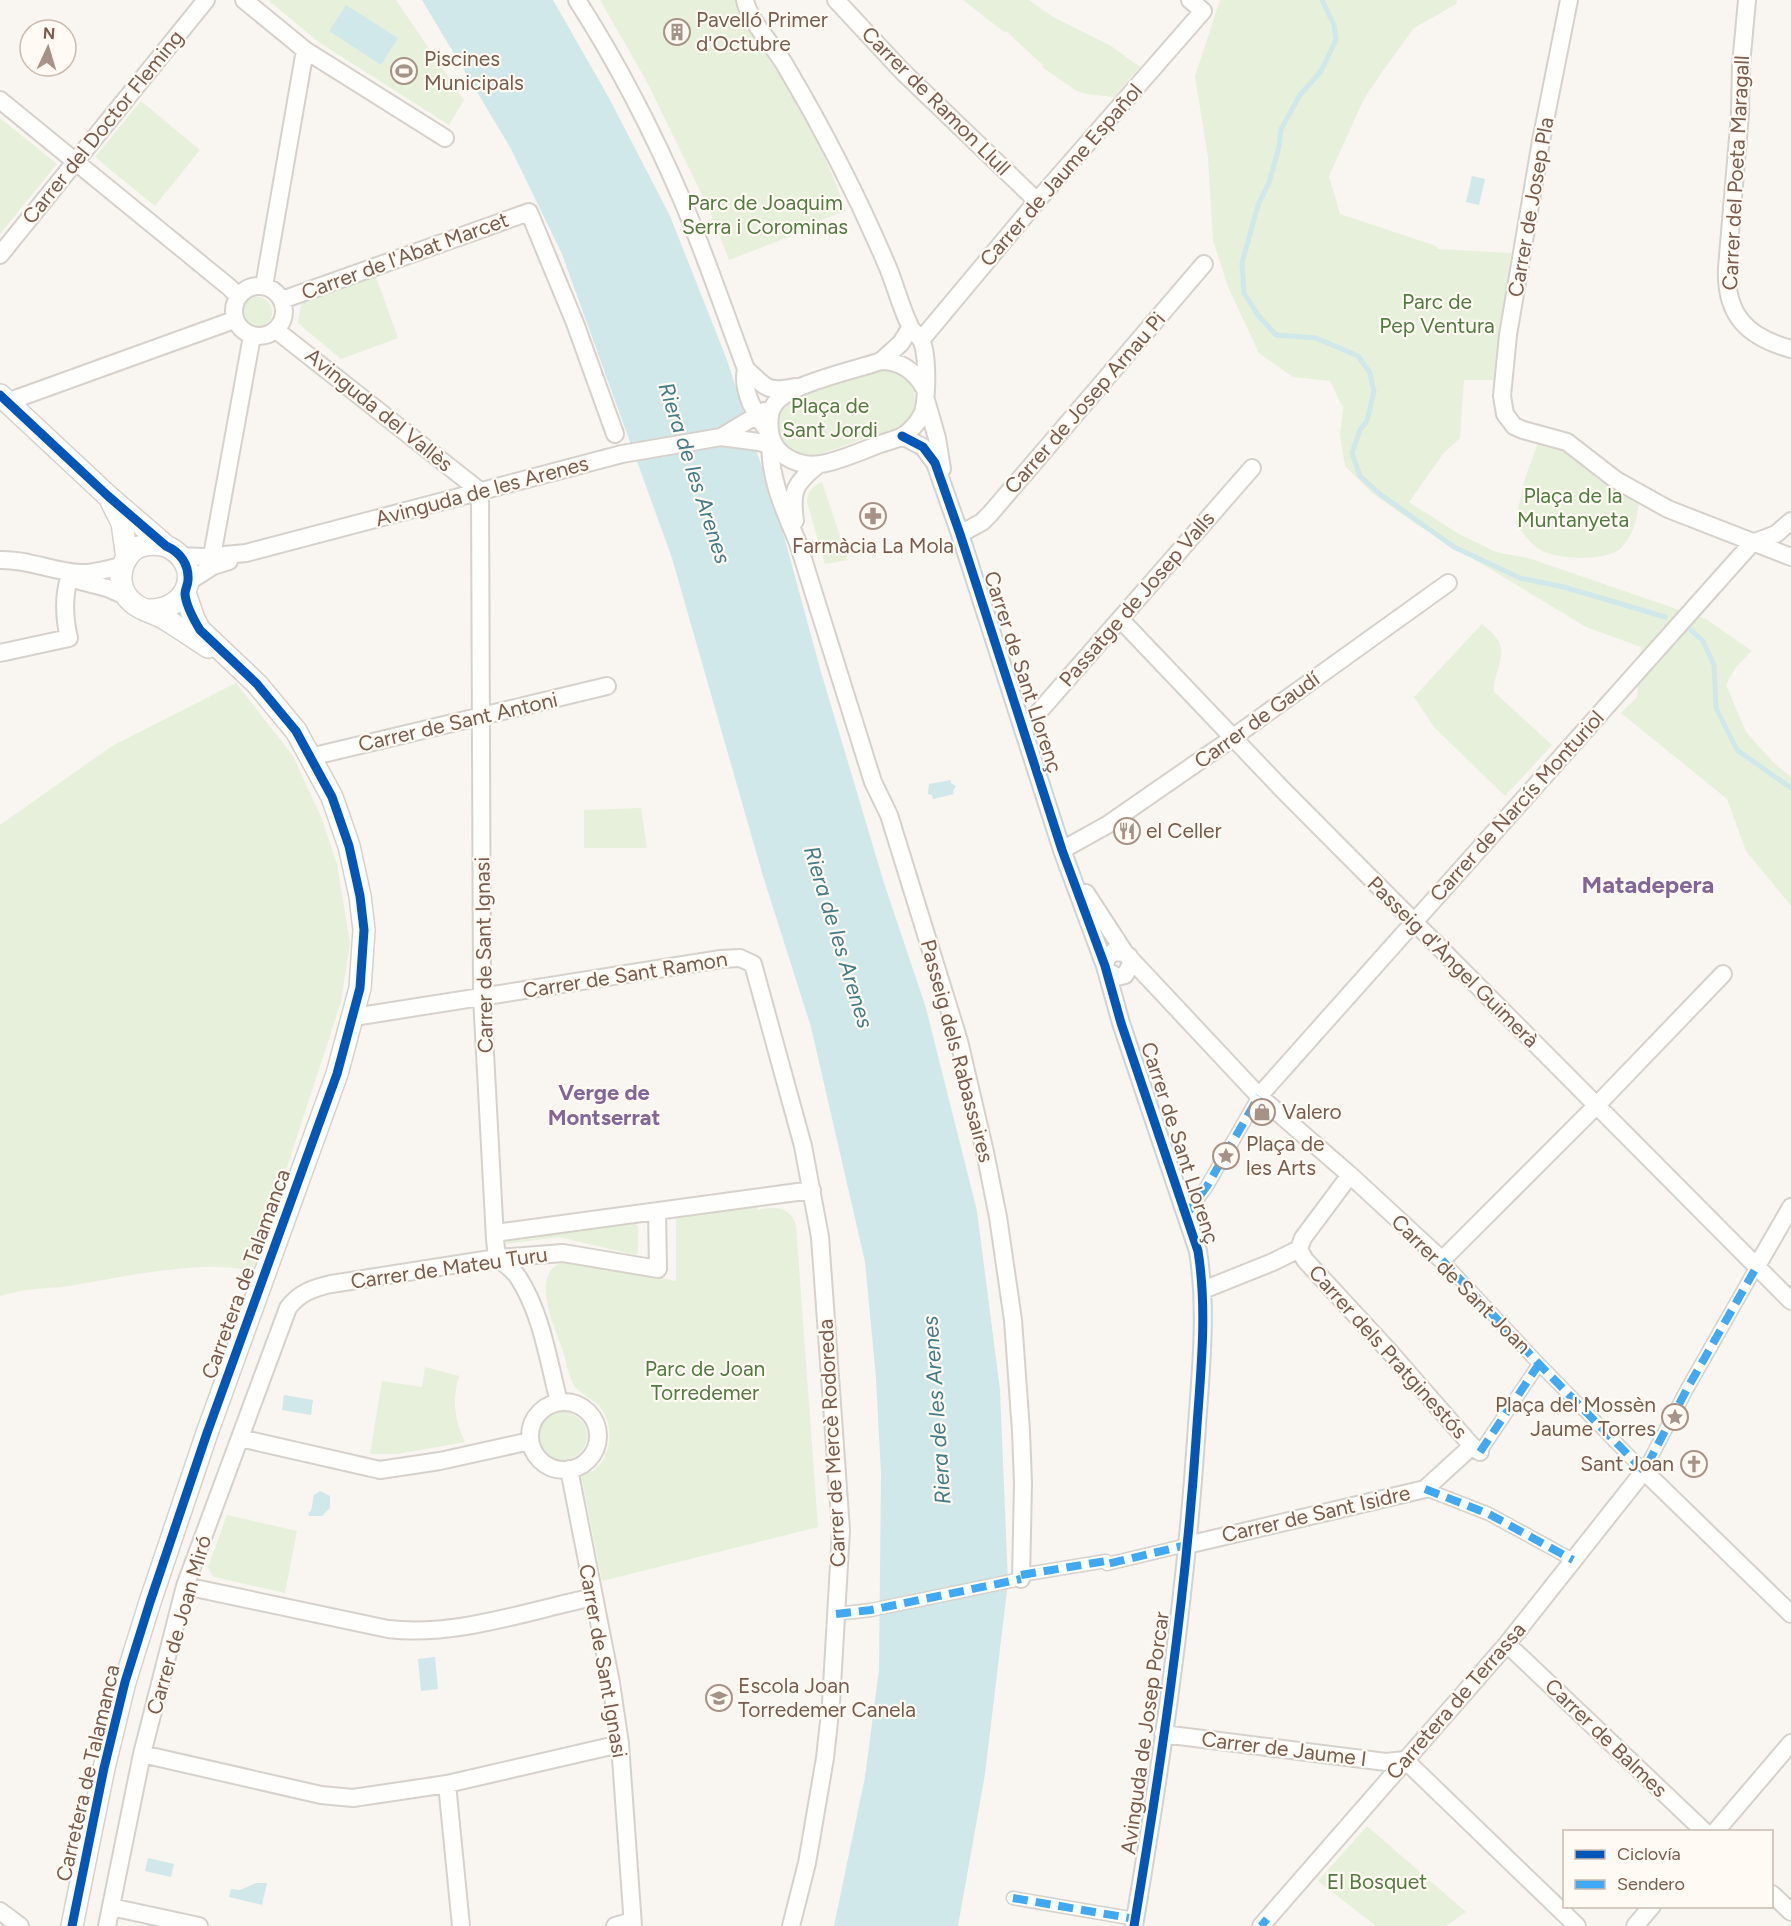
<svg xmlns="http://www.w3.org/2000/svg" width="1791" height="1926" viewBox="0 0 1791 1926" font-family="Figtree,sans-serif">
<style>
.green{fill:#e7f0db}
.water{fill:#d0e8ea}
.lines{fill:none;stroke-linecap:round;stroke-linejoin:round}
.stream{stroke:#d0e8ea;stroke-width:5}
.pedestrian-casing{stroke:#d7d1cb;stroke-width:15}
.minor-casing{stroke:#d7d1cb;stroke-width:20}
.tertiary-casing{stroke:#d7d1cb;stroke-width:24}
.pedestrian{stroke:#fefefd;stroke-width:12}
.minor{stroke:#fefefd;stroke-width:16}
.tertiary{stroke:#fefefd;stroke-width:21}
.quiet{stroke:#3fa9f5;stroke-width:8;stroke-dasharray:15 8;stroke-linecap:butt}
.cycleway-casing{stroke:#fffaf3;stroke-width:13}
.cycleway{stroke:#0057b8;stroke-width:9}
.labels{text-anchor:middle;stroke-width:4.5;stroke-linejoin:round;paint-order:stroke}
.poi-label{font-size:21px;fill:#7a5c4d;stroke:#fffaf3;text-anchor:start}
.street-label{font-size:21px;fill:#7a5c4d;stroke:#fffaf3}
.park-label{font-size:21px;fill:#537a41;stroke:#fffaf3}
.water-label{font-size:22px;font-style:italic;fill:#437c86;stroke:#fffaf3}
.neighbourhood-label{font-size:22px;font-weight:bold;fill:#846695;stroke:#fffaf3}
.quarter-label{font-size:24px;font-weight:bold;fill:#846695;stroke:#fffaf3}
</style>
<rect width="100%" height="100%" fill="#f9f5f0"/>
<path class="green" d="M268,0H396L464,100L449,125L320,43Z
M600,0H737C742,28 768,50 782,74C808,117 829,163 846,211L813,223L814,227L729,260L708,207L646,80Z
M963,0H1029L1053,17L1111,46L1140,67L1114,97L1086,94L1077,91L1042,67L1043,65L1006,31L1004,32Z
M1220,0H1457L1456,4L1414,28L1382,72L1364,99L1329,176L1340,214L1436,246L1438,249L1511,253L1499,380H1464L1460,438L1443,454L1409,502L1459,534L1496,552L1528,558L1706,619L1752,651L1736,667L1726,685L1746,732L1773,762L1791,777V906L1746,851L1727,799L1621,713L1637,697L1641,647L1586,627L1416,524L1372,493L1345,466L1340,435L1343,408L1330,381L1293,377L1259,353L1228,287L1213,240L1208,158L1195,76Z
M141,101L200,150L155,206L95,157Z
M0,118L57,164L0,234Z
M376,277L398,338L341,359L298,323L301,304Z
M242 312a15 15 0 1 1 30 0a15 15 0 1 1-30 0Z
M887,368H896C909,379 916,385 916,403C915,429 876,435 857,441C837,448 819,456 798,457L781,443L776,424V417L782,406L795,398Z
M1541,435L1640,495C1637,514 1636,532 1622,547C1609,562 1557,560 1541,550C1531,545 1522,531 1515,523L1525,478Z
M822,482L848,560L825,564L807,502C807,492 813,486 822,482Z
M1482,624C1503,642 1505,646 1497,673C1495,680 1493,685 1494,692L1552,745L1505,796L1434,727L1414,697Z
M236,683L293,756L322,819L337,864L350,943L341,1002L253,1271C200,1259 123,1277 69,1286C55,1288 41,1288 27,1290C18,1291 9,1294 0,1296V825L112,746Z
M641,808L647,848H584V810Z
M756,1204L758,1210C774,1206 790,1206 796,1225L818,1527L602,1581L581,1475C585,1474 591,1472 594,1470C613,1456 614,1424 600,1407C594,1400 579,1392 575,1387C569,1378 565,1358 562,1348C552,1322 526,1263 573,1261L676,1281V1219L679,1216Z
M633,1222L638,1226V1251L636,1255L559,1237L507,1244L506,1242L507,1240Z
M425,1367L459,1376C452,1399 454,1420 465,1442L397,1454H370L382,1381L422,1387Z
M539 1436a24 24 0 1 1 48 0a24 24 0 1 1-48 0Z
M227,1515L297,1531L285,1593L214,1577L210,1572L208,1567Z
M1367,1826L1466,1912L1446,1926H1376L1318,1881Z"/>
<path class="water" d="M422,0H553L609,98L670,216L727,360L782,529L821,672L884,883L926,1008L977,1211L1000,1390L1008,1582L985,1774L958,1926H834L865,1777L879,1670L881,1474L876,1378L865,1262L811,1027L763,876L672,558L562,254L510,147Z
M346,5L398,38L381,65L329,31Z
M1472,176L1485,179L1479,205L1466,202Z
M951,780V783L956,786L953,791L954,794L933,799L932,795L928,794L929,784Z
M284,1395L313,1400L311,1415L282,1410Z
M320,1491L330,1496V1508L322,1516H309L308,1513L311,1511L314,1495Z
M435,1657L438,1689L421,1691L418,1659Z
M148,1858L174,1864L171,1877L145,1871Z
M256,1883H267L262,1905L229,1897L231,1889L240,1890Z"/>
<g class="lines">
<path class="stream" d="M1322,0L1334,25L1336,40L1321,71L1300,95L1281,129L1279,147L1269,183L1258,205L1242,263L1244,293L1258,315L1276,335L1316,338L1358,356L1370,373L1374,391L1367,421L1360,430L1352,453L1360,476L1380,494L1454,547L1520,578L1564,587L1665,617
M1685,625L1703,641L1714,665L1716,708L1737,750L1791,788"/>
<defs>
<path id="pedestrian" d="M1187,1214L1207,1186L1259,1096
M1442,1260L1539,1364L1644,1471L1687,1389L1757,1266
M1480,1452L1539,1364
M1425,1489L1489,1514L1573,1560
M1021,1575L1106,1561L1107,1564L1187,1545
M836,1614L871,1610L1021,1579
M1013,1898L1135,1919"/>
<path id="minor" d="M244,0L305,50L445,138
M577,0C618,64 653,132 683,202C706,257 725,313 746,369C766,387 766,393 795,387
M745,0C749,21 774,46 785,65C823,129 857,195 886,263C895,283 900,306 910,326C912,332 919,335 921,340C928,353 928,404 921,416C917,424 910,431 903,436C895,440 885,442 877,445C860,452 843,459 826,463C803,469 774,458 770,432C769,424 769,412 774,405C787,384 856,370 881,361C901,361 915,371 925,389
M836,0L903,72L1037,201
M1569,0L1541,141L1508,335L1502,396L1505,414L1514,426L1523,430L1567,442L1616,480L1668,509L1791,557
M1747,0L1741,65L1740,114L1727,268C1725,315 1747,337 1791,349
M0,100L229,287L238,296
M0,255L206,0
M234 311a25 25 0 1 1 50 0a25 25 0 1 1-50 0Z
M264,286L305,50
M282,300L529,212L575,323L615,434
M276,330L480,491
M921,340L1037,201L1203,11L1190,0
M881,361L901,343L910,328
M746,369C741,391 756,417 770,433
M926,400L937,438L942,469
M7,402L234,320
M902,436L923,447L935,463L960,534L1062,850L1105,966L1121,1023L1198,1251C1208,1314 1200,1377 1196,1440C1185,1603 1161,1765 1134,1926
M721,437L764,411
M771,437C767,473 784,510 798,543L873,782L889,815L959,1041L985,1152L998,1217L1013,1320L1021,1431L1023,1483L1021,1579
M480,491L482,997L495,1239L497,1258C504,1263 513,1270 518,1277C542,1314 548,1360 559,1402
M795,521C791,491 794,484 818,465
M960,534L982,522L990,514L1204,264
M180,556L203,557L246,553L622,454L721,437L759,442L776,447
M212,556L252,336
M0,560C28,559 53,572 80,573C94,574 109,568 123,566
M69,578L107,588L128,597
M188,582L213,566L229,561
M1120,619L1282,789L1791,1301
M0,653L69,638C64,617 63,599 69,578
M1023,730L1252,468
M310,757L607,686
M1062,850L1107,825L1221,746L1448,583
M1086,893L1125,953
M1105,966L1107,958L1113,952L1125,953L1259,1096L1350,1175L1442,1260L1596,1106L1723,974
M1106,970L1117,977L1125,975L1131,964L1129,956
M354,1017L721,959L740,958L753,964L803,1146L820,1237L841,1530L831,1703L825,1758L807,1863L791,1926
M1259,1096L1752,543L1776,534L1791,521
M495,1233L812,1190
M1299,1249L1305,1260L1389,1351L1472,1446L1480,1452
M1757,1266L1791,1207
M1203,1290L1273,1262L1299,1249L1303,1238L1350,1175
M530 1436a34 34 0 1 1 68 0a34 34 0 1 1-68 0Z
M240,1438L380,1470L440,1461L530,1441
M569,1469L611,1683L620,1744L633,1926
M1187,1545L1425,1489L1472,1446
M185,1586L388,1629C456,1637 527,1611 594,1597
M1507,1644L1705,1832
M1163,1734L1386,1762L1405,1760
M142,1754L321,1795L353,1798L447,1784L620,1744
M1405,1760L1577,1926
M447,1784L461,1926
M1715,1832L1791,1743
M1772,1894L1791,1912
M111,1907L199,1926
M0,1911L20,1926
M107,1926L142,1754L185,1586L288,1308C299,1293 313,1288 331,1284L497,1258L563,1253L658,1269L657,1211
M615,1926L632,1921
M1261,1926L1507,1644L1644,1471L1791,1614
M1635,1926L1652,1906"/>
<path id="tertiary" d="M0,395L108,496L166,546C204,563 191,611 148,610
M111,501L122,523L127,558
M166,546C153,543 137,543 128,556C118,570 118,590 132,602C140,610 155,613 165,619C180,628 194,638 208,647
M72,1926L104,1768L125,1682L150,1602L207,1433L337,1074L360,988L364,930L360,896L349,846L332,797L296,731L257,684L200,630L194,619L185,593"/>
</defs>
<use href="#pedestrian" class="pedestrian-casing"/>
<use href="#minor" class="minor-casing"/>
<use href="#tertiary" class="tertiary-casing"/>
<use href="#pedestrian" class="pedestrian"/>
<use href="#minor" class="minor"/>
<use href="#tertiary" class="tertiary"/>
<path class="quiet" d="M1187,1214L1207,1186L1259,1096
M1442,1260L1539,1364L1644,1471L1687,1389L1757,1266
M1480,1452L1539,1364
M1425,1489L1489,1514L1573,1560
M1021,1575L1106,1561L1107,1564L1187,1545
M836,1614L871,1610L1021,1579
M1013,1898L1135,1919
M1261,1926L1267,1919"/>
<defs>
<path id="cycleway" d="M0,395L108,496L166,546C180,552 189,564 188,580C188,585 185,589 185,594C186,606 194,620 200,630L257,684L296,731L332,797L349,846L360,896L364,930L360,988L337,1074L207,1433L150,1602L125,1682L104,1768L72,1926
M902,436L923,447L935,463L960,534L1062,850L1105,966L1121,1023L1198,1251C1208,1314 1200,1377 1196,1440C1185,1603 1161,1765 1134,1926"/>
</defs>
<use href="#cycleway" class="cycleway-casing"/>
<use href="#cycleway" class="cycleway"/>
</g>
<defs>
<symbol id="building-ring" viewBox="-11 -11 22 22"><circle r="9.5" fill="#fffaf3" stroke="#a69286" stroke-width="1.5"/><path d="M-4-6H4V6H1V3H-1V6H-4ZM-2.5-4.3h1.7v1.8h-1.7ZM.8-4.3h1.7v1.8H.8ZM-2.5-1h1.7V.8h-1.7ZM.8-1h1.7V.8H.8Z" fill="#a69286"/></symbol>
<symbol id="stadium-ring" viewBox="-11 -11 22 22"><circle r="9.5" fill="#fffaf3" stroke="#a69286" stroke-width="1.5"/><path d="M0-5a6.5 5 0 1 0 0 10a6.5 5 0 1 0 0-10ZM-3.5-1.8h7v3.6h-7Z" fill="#a69286"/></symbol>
<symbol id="pharmacy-ring" viewBox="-11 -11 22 22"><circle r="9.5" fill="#fffaf3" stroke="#a69286" stroke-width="1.5"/><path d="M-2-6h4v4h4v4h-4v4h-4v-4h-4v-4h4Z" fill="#a69286"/></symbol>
<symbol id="restaurant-ring" viewBox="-11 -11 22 22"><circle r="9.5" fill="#fffaf3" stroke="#a69286" stroke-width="1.5"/><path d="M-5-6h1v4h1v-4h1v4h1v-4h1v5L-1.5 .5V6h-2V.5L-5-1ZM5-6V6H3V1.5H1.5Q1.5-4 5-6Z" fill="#a69286"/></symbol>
<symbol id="shop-ring" viewBox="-11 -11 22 22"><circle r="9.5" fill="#fffaf3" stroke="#a69286" stroke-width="1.5"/><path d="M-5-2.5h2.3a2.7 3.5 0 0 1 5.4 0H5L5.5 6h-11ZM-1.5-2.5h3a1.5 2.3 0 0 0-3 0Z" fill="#a69286"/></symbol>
<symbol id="sight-ring" viewBox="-11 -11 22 22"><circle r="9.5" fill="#fffaf3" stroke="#a69286" stroke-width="1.5"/><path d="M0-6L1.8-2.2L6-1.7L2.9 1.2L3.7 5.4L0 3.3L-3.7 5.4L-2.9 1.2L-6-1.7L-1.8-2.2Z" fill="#a69286"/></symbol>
<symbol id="church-ring" viewBox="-11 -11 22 22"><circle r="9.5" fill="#fffaf3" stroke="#a69286" stroke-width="1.5"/><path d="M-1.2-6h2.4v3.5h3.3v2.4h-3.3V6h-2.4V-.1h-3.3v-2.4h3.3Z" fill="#a69286"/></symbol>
<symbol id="school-ring" viewBox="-11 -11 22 22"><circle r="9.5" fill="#fffaf3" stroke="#a69286" stroke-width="1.5"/><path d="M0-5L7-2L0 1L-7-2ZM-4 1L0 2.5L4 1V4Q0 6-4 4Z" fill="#a69286"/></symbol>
</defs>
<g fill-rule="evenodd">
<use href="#building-ring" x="662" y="17" width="30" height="30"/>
<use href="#stadium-ring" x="389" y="56" width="30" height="30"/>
<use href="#pharmacy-ring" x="858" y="501" width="30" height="30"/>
<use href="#restaurant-ring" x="1112" y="816" width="30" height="30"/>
<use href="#shop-ring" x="1247" y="1097" width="30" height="30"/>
<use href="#sight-ring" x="1211" y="1141" width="30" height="30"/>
<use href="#sight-ring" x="1660" y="1402" width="30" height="30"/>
<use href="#church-ring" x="1679" y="1449" width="30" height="30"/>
<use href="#school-ring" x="704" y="1683" width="30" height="30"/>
</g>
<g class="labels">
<g class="poi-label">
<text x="696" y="27">Pavelló Primer<tspan x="696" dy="24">d'Octubre</tspan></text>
<text x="424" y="66">Piscines<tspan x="424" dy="24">Municipals</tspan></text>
<text x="873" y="553" text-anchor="middle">Farmàcia La Mola</text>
<text x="1146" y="838">el Celler</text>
<text x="1282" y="1119">Valero</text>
<text x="1246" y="1151">Plaça de<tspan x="1246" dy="24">les Arts</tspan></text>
<text x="1656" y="1412" text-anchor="end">Plaça del Mossèn<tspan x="1656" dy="24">Jaume Torres</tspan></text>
<text x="1674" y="1471" text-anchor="end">Sant Joan</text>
<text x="738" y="1693">Escola Joan<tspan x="738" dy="24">Torredemer Canela</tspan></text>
</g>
<g class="street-label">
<text transform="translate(936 101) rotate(45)" y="7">Carrer de Ramon Llull</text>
<text transform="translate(103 127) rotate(-51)" y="7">Carrer del Doctor Fleming</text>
<text transform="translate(1736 173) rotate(-87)" y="7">Carrer del Poeta Maragall</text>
<text transform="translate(1061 175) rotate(-49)" y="7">Carrer de Jaume Español</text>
<text transform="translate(1531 207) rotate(-80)" y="7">Carrer de Josep Pla</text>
<text transform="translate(405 256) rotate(-20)" y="7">Carrer de l'Abat Marcet</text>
<text transform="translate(1085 403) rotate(-49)" y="7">Carrer de Josep Arnau Pi</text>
<text transform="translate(379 410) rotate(39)" y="7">Avinguda del Vallès</text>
<text transform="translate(482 491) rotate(-15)" y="7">Avinguda de les Arenes</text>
<text transform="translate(1137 599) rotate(-49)" y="7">Passatge de Josep Valls</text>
<text transform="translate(1023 672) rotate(72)" y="7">Carrer de Sant Llorenç</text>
<text transform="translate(1257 720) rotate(-36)" y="7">Carrer de Gaudí</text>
<text transform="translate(458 722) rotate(-13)" y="7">Carrer de Sant Antoni</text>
<text transform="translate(1517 806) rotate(-48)" y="7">Carrer de Narcís Monturiol</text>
<text transform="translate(484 955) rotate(-91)" y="7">Carrer de Sant Ignasi</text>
<text transform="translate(1453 962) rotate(45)" y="7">Passeig d'Àngel Guimerà</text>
<text transform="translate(625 975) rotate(-9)" y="7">Carrer de Sant Ramon</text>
<text transform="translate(957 1051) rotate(75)" y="7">Passeig dels Rabassaires</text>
<text transform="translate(1180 1143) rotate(72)" y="7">Carrer de Sant Llorenç</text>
<text transform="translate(449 1268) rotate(-8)" y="7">Carrer de Mateu Turu</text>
<text transform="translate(246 1274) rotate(-70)" y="7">Carretera de Talamanca</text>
<text transform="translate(1461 1284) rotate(45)" y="7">Carrer de Sant Joan</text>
<text transform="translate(1388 1352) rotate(48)" y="7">Carrer dels Pratginestós</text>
<text transform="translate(832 1443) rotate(-93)" y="7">Carrer de Mercè Rodoreda</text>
<text transform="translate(1316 1514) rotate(-13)" y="7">Carrer de Sant Isidre</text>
<text transform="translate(179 1625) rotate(-74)" y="7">Carrer de Joan Miró</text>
<text transform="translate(603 1661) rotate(80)" y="7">Carrer de Sant Ignasi</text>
<text transform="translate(1456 1701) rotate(-49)" y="7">Carretera de Terrassa</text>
<text transform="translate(1145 1733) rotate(-82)" y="7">Avinguda de Josep Porcar</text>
<text transform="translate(1606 1738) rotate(44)" y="7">Carrer de Balmes</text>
<text transform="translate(1284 1749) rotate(7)" y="7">Carrer de Jaume I</text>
<text transform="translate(88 1773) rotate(-77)" y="7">Carretera de Talamanca</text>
</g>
<g class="park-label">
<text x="765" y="210">Parc de Joaquim<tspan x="765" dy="24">Serra i Corominas</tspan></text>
<text x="1437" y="309">Parc de<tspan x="1437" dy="24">Pep Ventura</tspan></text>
<text x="830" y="413">Plaça de<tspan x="830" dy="24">Sant Jordi</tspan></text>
<text x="1573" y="503">Plaça de la<tspan x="1573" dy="24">Muntanyeta</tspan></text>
<text x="705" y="1376">Parc de Joan<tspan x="705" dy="24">Torredemer</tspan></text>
<text x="1377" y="1889">El Bosquet</text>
</g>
<g class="water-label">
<text transform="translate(695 473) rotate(72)" y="8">Riera de les Arenes</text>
<text transform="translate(839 937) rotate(73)" y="8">Riera de les Arenes</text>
<text transform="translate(936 1410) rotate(-94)" y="8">Riera de les Arenes</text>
</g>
<g class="neighbourhood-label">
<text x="604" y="1100">Verge de<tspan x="604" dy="25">Montserrat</tspan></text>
</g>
<g class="quarter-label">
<text x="1648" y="893">Matadepera</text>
</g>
</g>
<rect x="1563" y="1830" width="210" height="78" fill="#fffaf3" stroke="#cabbb1" stroke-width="1.5"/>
<rect x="1575" y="1850" width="30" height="9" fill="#0057b8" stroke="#cabbb1" stroke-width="1.5"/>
<text x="1617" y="1860" font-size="18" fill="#7a5c4d">Ciclovía</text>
<rect x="1575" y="1880" width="30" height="9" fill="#3fa9f5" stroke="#cabbb1" stroke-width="1.5"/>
<text x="1617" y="1890" font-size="18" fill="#7a5c4d">Sendero</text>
<g transform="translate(48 48) rotate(4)"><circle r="28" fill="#fffaf3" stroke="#cabbb1" stroke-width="1.5"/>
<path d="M0-4.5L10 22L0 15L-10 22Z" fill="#a69286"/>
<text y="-9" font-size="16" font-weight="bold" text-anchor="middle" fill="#7a5c4d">N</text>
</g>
</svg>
